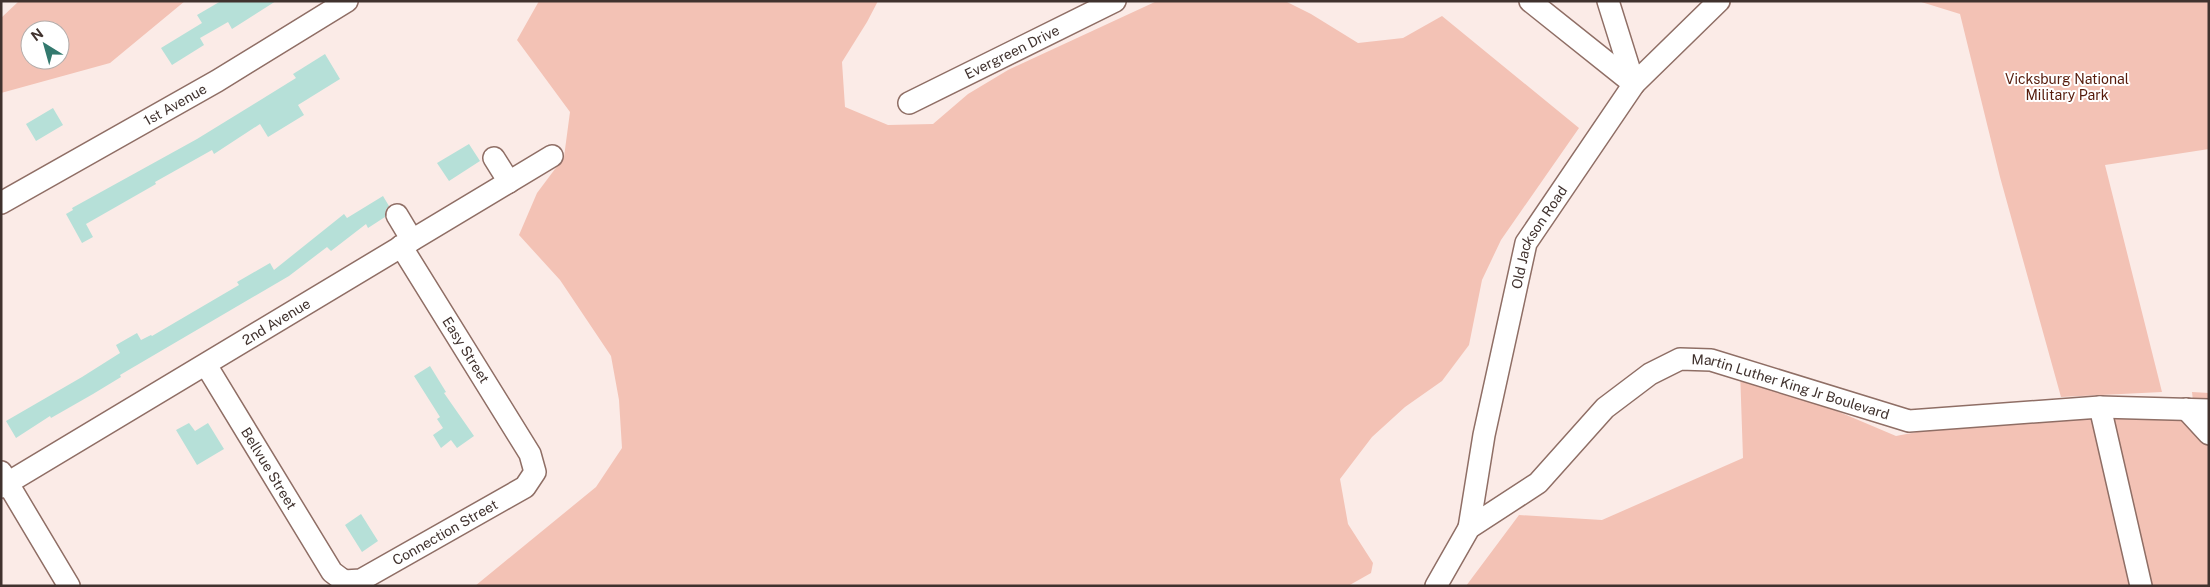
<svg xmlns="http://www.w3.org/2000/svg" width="2210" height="587" viewBox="0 0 2210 587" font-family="'Public Sans',sans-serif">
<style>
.green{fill:#f3c2b5;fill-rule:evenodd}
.building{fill:#b6e0d8}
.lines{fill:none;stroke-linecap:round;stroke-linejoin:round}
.minor-casing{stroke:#8f6e65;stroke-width:24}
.minor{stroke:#fff;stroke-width:21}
.labels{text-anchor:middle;stroke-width:4;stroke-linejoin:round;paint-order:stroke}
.street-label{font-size:14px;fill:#40322e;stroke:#fff}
.park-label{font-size:14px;fill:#561b0b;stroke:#fff}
</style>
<rect width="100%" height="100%" fill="#fbebe7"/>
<path class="green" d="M19,1H185L110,63L1,93V18ZM30,30H60V60H30Z
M539,1H878L867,22L842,62L845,107L888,125L933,124L968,94L1008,70L1157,1H1285L1311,14L1358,43L1403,38L1442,16L1579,128L1501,240L1482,280L1469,345L1442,381L1405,407L1372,437L1340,479L1348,524L1373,563L1371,573L1348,586H475L596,487L622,448L619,400L611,356L560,280L519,235L537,193L564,157L570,112L517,40Z
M1918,1H2209V149L2105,165L2162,392L2061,397L2000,177L1960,14Z
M1740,370L1896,436L2074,402L2195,419L2192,392L2209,393V586H1466L1519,515L1602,520L1743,458Z"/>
<path class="building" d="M221,1H276L232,29L228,22L200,38L204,45L172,65L161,48L202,23L197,15Z
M325,54L340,79L298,105L304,115L268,137L260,124L214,154L212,150L155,182L156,184L86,224L93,237L82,243L66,214L73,210L72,208L197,139L296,78L293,74Z
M53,108L63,125L36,141L26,124Z
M469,144L480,161L449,181L437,163Z
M383,196L389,206L386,209L385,217L368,228L366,224L331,251L327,247L289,276L120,375L121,377L93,394L51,418L50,416L16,438L6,421L82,377L120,353L116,345L137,333L141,340L151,335L152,336L239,285L237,282L270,263L274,270L344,214L347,218Z
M430,366L446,392L444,393L474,436L457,448L451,440L441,448L433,435L443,428L437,419L440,417L414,376Z
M189,423L195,431L208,423L224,449L197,465L176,430Z
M361,514L378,541L362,552L345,525Z"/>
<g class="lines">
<defs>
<g id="minor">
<path d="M1530,1L1634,84"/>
<path d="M1608,1L1634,84"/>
<path id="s1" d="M909,103L1115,1"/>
<path d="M494,158L509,182"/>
<path id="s2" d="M1,203L217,81L347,1"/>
<path d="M397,215L412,240"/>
<path id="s3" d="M206,365L332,572L344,581L361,580L525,487L535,472L530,454L401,246"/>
<path d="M2100,407L2141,586"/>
<path d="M2186,409L2209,434"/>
<path d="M1,472L69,586"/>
<path id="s4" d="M1,487L552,156"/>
<path id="s5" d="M1469,528L1484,435L1526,243L1634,84L1719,1"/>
<path id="s6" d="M1436,586L1469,528L1538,483L1605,408L1650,374L1680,359L1711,360L1909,421L2100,407L2209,410"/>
</g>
</defs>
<use href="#minor" class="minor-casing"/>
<use href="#minor" class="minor"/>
</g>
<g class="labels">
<g class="street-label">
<text dy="5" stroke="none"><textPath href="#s1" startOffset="115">Evergreen Drive</textPath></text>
<text dy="5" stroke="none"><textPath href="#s2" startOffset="200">1st Avenue</textPath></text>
<text dy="5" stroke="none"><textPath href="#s5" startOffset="301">Old Jackson Road</textPath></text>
<text dy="5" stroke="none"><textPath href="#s4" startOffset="321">2nd Avenue</textPath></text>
<text transform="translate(466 350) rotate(58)" y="5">Easy Street</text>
<text dy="5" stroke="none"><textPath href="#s6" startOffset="454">Martin Luther King Jr Boulevard</textPath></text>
<text dy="5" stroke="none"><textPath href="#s3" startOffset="121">Bellvue Street</textPath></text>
<text dy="5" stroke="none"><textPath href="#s3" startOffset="371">Connection Street</textPath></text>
</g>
<g class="park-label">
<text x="2067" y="84">Vicksburg National<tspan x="2067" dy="16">Military Park</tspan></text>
</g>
</g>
<rect width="2210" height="587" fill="none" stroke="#40322e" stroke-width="5"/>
<g transform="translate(45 45) rotate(323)"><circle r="24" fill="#ffffff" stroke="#b3adab"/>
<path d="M0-4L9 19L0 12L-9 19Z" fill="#33796e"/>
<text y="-8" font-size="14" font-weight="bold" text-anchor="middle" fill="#40322e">N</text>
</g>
</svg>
